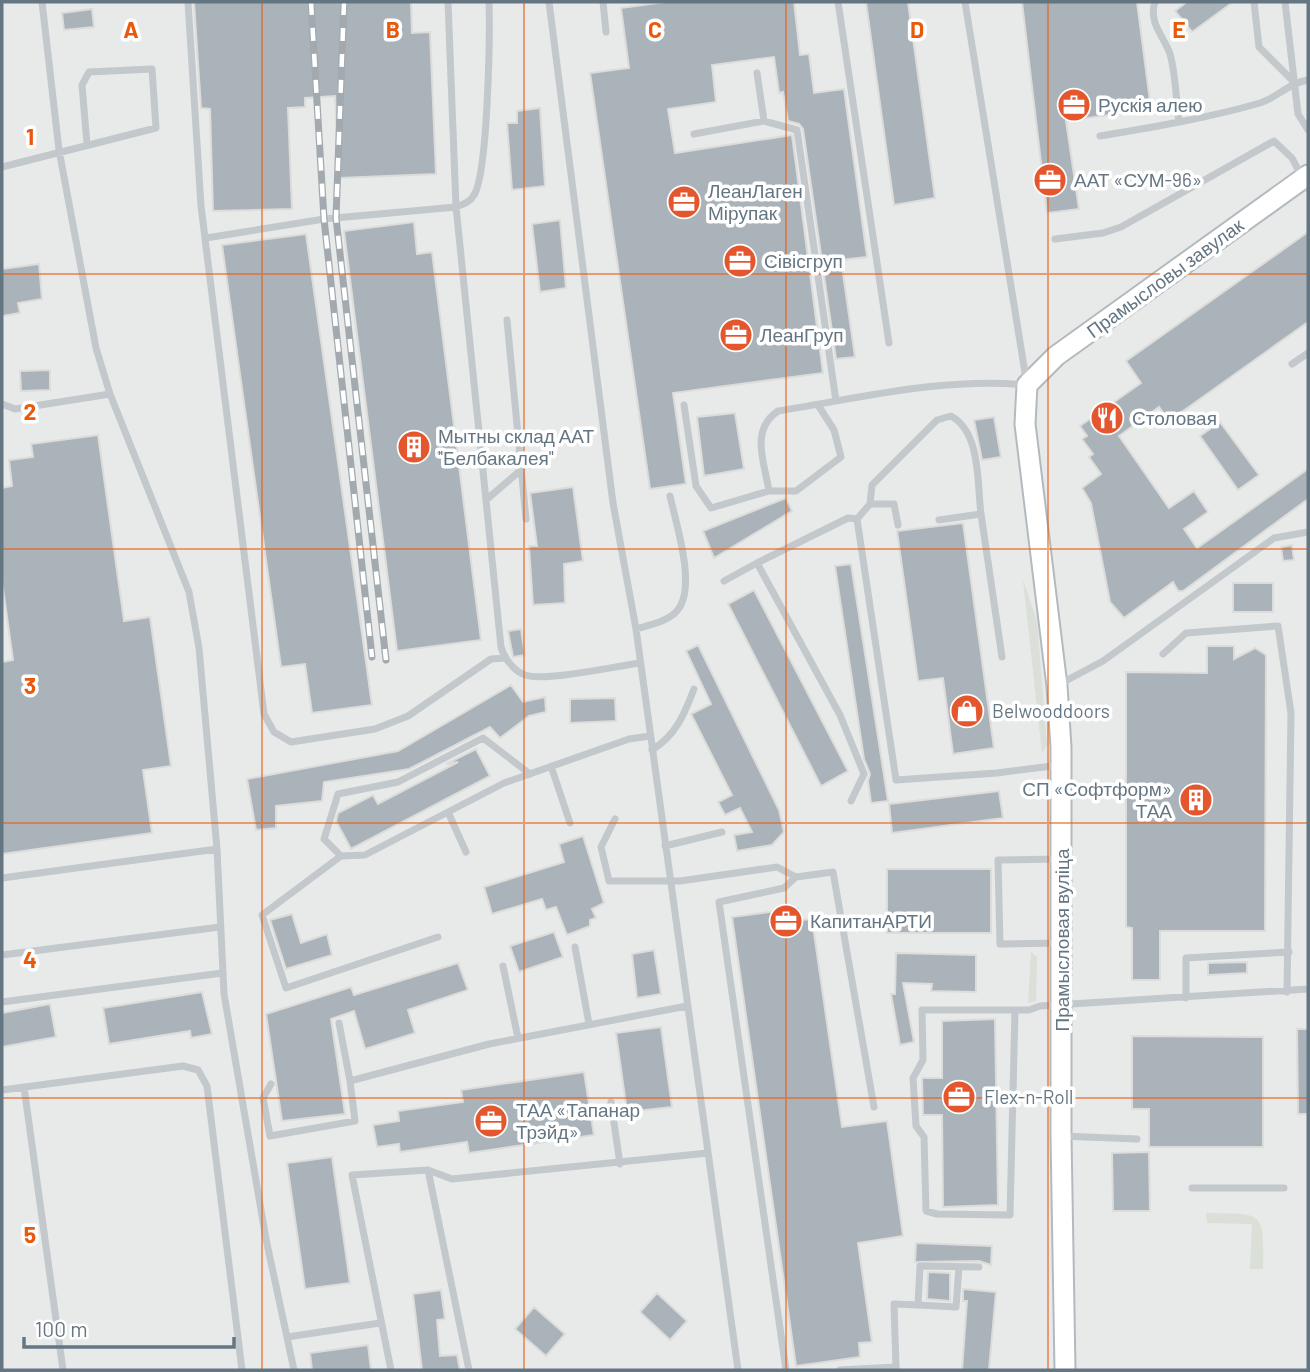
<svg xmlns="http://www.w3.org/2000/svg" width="1310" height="1372" viewBox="0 0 1310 1372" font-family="Barlow,sans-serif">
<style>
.built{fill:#e8e9e9}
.green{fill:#dadfd7}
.building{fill:#aab3b9;stroke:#dcdcda;stroke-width:2}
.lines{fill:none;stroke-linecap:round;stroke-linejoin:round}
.secondary-casing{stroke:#b3babf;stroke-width:23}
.service{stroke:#c3c8cc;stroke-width:7}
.secondary{stroke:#fff;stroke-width:19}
.rail-casing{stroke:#a2aab0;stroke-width:7}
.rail{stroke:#fff;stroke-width:4.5;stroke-dasharray:13;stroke-linecap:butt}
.grid{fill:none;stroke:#e8590c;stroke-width:2;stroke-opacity:0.55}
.labels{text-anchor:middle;stroke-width:7;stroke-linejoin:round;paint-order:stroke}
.poi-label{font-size:19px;fill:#657683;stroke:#fff;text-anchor:start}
.street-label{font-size:19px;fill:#657683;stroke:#fff}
.grid-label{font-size:23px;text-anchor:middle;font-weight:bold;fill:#e8590c;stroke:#fff;stroke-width:7;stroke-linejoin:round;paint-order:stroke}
</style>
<rect width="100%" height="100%" fill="#fafaf8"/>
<path class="built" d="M2,2H1308V1370H2Z"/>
<path class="green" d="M1023,580L1037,621L1047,745L1042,753Z
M1031,952L1037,957L1036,1001L1028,1003Z
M1206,1213C1264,1214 1264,1210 1263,1269H1250L1252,1224L1207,1223Z"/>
<path class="building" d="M194,2H411L412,33L430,32L436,174L339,178L335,96L305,98V107L288,108L292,209L213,211L210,109L201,108Z
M665,2H794L800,55L809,54L814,93L844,89L867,257L841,260L855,357L836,359L803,129L799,124L788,121L783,92L779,93L774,57L712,65L716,102L668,109L675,153L792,135L823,373L673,393L686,484L650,489L590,73L629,68L621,8Z
M866,2H908L935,198L894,205Z
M1022,2H1137L1151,109L1066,121L1079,209L1047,213Z
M1187,2H1233L1192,32L1175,11Z
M92,9L94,27L64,30L62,13Z
M540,108L545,186L512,190L507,123H517V111Z
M560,220L566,288L540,292L532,224Z
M414,222L417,254L432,252L481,640L397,651L344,231Z
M1308,232V322L1169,421L1159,407L1119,436L1169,508L1194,491L1208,512L1184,529L1197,548L1308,469V499L1183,591H1178L1173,582L1124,618L1110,602L1091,503L1082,488L1101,474L1089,457L1093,454L1082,439L1087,436L1080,426L1141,383L1126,361Z
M306,234L372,705L312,713L305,664L281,667L222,245Z
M39,264L42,299L18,303L20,313L2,316V269Z
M50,370V390L21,391L20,371Z
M735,413L744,469L704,476L697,417Z
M994,417L1001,457L982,460L974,420Z
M1220,422L1259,475L1238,490L1200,436Z
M98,435L124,621L150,617L171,766L143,770L152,833L2,854V662L13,660L2,581V488L12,486L9,460L33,457L31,444Z
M573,487L583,561L564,564L565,603L533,605L529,546H537L530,493Z
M786,498L792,511L714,558L703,531Z
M963,523L994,748L953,754L943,678L918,681L897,531Z
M1292,545L1294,560L1283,561L1281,547Z
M851,564L888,801L871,803L868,781L870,774L864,759L835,566Z
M1233,583H1273V612H1233Z
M754,590L848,771L821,786L728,604Z
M521,629L525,655L513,657L508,631Z
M698,645L779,810L784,832L772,845L737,851L734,835L752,832L740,808L725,815L718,802L732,795L691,714L711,704L686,651Z
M1207,646H1234V659L1255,648L1266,655L1265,931H1160V980H1132V928L1126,927V672L1207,673Z
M511,685L523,702L545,697L546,712L529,716L500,738L490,727L409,769L324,782L322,801L276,806V828L256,830L247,779L398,751Z
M615,698L616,721L570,723V699Z
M476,749L490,776L351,849L336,821L338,813L373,795L378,804L458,762L446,764Z
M999,791L1003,818L892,833L889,804Z
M583,836L604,903L592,909L596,918L590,920V926L567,935L556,907L546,910L542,899L492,914L484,887L564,862L559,844Z
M887,869H991V933H887Z
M798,908L801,920L812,919L842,1127L887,1121L903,1236L858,1243L872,1342L859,1343L860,1357L796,1366L732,917Z
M292,914L301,943L327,934L332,955L286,969L270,920Z
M554,932L563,957L519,972L510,946Z
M654,950L661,994L637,998L632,954Z
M896,953L976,955V992L931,991L932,984L903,983L914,1042L900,1045L891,994H895Z
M1247,962V973L1208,975V963Z
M458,963L468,990L408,1010L415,1033L365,1049L354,1011L331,1019L345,1114L282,1121L266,1014L351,987L354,995Z
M202,992L212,1034L191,1038L190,1031L109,1044L103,1008Z
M50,1004L56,1037L2,1047V1013Z
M995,1019L998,1205L943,1207L942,1115H923L922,1078H942V1021Z
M661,1027L672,1107L627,1112L616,1033Z
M1297,1029H1308V1114H1298Z
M1132,1036L1263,1037V1147H1149V1109H1132Z
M584,1072L594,1135L469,1153L467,1142L400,1152L399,1144L377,1147L373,1125L399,1121L398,1111L463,1102L461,1090Z
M1149,1152L1150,1211H1113L1112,1153Z
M332,1157L350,1283L305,1289L287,1163Z
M916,1243L992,1246L991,1265L979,1261L915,1262Z
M928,1272L950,1273V1301L927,1299Z
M963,1289L996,1292L989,1370H962L967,1301H963Z
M441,1290L445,1319L437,1320L440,1356L457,1355L460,1370H422L413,1294Z
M657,1293L687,1321L670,1340L640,1312Z
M534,1307L565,1334L546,1356L515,1329Z
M368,1345L371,1370H312L310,1353Z"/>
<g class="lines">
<defs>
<path id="secondary" d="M1065,1370L1061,1136V747L1057,686L1025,424L1027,385L1056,356L1308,175"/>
</defs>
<use href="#secondary" class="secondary-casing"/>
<path class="service" d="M42,2L59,150L96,348L110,394L189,592L199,648L217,849L224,994L266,1239L294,1370
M188,2L201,206L264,714L274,732L291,742L375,729L408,716L491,659L504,658
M448,2L456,207L501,647C504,658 514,671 525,675C545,682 617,666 640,663
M549,2L613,503L636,629L738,1370
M603,2L606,32
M838,2L889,343
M1155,2C1148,23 1164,36 1170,54C1176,75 1176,101 1179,122
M1254,2L1259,47L1293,81
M1285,2L1298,114L1308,130
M757,73L764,121
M694,134L764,121L797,130L836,401
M1100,136C1154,127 1208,118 1260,103C1278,97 1289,83 1308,80
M2,167L156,128L152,69L89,72L82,85L87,144
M206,238L324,219L456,207C464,204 470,202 474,195C488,173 490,34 489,2
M1055,239L1103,233L1121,227L1274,141L1292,158L1308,189
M507,320L526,519
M1292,364L1308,353
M2,404L15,409L110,394
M684,405L696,486L711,508L769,491C764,461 750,430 778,411C860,398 944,377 1027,385L965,2
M769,491H796L841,457L834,430L818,405
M486,500L522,469
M870,504L872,485L937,420L951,416C981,432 977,483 981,514
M857,519L870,504H894L898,525
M939,520L981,514L1002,657
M724,581L757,563
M636,629C649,625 666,622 676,612C698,590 676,524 670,496
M1163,654L1186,633L1278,626L1291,713L1287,992
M1058,685L1103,661L1274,538L1308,532
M652,750C676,735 684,715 694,689
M551,766L570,823
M530,774L483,738L398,782L338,794L324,839L341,856L365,855L504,783L629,739L650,736
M851,801L864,774L840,715L757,563L848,518L857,519L896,780L997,773L1060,765
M448,812L466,852
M615,819L601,847L609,881H680L777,867L796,877
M665,846L722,832
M341,856L262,915L286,988L438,937
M1059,859L998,860L1000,944L1060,943
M2,878L217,849
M575,947L589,1024
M2,955L220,927
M503,966L518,1038
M1186,998V958L1289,952
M2,1002L222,973
M1015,1010L1010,1215L937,1214L926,1211L924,1137L916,1126L913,1078L923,1060L922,1010H1029L1040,1006L1308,989
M339,1023L350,1081
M271,1084L263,1098L270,1136L355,1121L350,1081L489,1044L687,1006
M24,1087L63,1370
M2,1090L183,1066L198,1070L207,1086L242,1370
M611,1102L620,1164
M1061,1136L1137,1139
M428,1170L469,1370
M1192,1188H1284
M918,1305L956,1307L959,1267
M287,1337L380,1323
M896,1367L894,1304L918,1305L920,1266L979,1267
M391,1370L352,1175L428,1170L452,1179L708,1153
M786,1370L719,902L784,888L796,877L833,872L874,1107
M840,1370L896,1367L897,1370"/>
<use href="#secondary" class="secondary"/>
<defs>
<path id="rail" d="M311,2L324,219L372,657
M344,2L336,218L386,660"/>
</defs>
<use href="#rail" class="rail-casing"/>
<use href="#rail" class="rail"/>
</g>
<path class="grid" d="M262,2V1370M524,2V1370M786,2V1370M1048,2V1370M2,274H1308M2,549H1308M2,823H1308M2,1098H1308"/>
<defs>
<symbol id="office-disc" viewBox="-11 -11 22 22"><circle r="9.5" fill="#e4572e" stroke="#fff"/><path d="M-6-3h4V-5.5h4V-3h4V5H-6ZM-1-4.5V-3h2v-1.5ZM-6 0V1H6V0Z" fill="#fff"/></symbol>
<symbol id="restaurant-disc" viewBox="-11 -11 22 22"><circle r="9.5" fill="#e4572e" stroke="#fff"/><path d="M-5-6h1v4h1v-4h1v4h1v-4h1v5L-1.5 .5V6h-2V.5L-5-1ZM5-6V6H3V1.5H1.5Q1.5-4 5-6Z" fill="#fff"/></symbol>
<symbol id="building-disc" viewBox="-11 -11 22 22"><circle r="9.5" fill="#e4572e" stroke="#fff"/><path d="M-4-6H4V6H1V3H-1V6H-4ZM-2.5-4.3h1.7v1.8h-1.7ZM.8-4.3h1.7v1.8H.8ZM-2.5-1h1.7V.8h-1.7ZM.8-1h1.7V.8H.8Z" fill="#fff"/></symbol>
<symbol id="shop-disc" viewBox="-11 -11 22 22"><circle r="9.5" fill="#e4572e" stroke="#fff"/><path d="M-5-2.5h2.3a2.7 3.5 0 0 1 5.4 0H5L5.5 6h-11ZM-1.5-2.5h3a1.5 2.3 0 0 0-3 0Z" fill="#fff"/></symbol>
</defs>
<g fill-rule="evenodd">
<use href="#office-disc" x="1055" y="86" width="38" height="38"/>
<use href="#office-disc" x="1031" y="161" width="38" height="38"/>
<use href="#office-disc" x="665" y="183" width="38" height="38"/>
<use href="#office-disc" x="721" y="242" width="38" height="38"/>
<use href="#office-disc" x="717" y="316" width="38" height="38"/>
<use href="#restaurant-disc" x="1088" y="399" width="38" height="38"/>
<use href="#building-disc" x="395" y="428" width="38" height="38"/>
<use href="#shop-disc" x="948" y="692" width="38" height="38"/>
<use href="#building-disc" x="1177" y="781" width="38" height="38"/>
<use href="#office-disc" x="767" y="902" width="38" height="38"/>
<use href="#office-disc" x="940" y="1078" width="38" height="38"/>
<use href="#office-disc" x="472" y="1102" width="38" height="38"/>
</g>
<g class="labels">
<g class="poi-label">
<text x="1098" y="112">Рускія алею</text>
<text x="1074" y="187">ААТ «СУМ-96»</text>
<text x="708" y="198">ЛеанЛаген<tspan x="708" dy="22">Мірупак</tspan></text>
<text x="764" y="268">Сівісгруп</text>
<text x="760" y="342">ЛеанГруп</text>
<text x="1132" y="425">Столовая</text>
<text x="438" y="443">Мытны склад ААТ<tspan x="438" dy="22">"Белбакалея"</tspan></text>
<text x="992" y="718">Belwooddoors</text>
<text x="1172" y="796" text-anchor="end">СП «Софтформ»<tspan x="1172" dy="22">ТАА</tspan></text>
<text x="810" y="928">КапитанАРТИ</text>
<text x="984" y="1104">Flex-n-Roll</text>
<text x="516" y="1117">ТАА «Тапанар<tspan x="516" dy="22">Трэйд»</tspan></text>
</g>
<g class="street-label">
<text transform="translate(1165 278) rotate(-36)" y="7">Прамысловы завулак</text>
<text transform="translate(1062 940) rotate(-90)" y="7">Прамысловая вуліца</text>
</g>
</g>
<g class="grid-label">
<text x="131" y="38">A</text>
<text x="393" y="38">B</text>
<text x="655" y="38">C</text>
<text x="917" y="38">D</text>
<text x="1179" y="38">E</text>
<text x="30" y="145">1</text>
<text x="30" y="420">2</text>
<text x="30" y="694">3</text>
<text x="30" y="968">4</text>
<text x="30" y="1243">5</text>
</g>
<rect width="1310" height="1372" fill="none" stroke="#657683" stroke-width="7"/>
<path d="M24 1337v10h210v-10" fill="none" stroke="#657683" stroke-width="3.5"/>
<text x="35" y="1337" font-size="21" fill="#657683" stroke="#ffffff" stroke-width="5" paint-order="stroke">100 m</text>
</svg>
